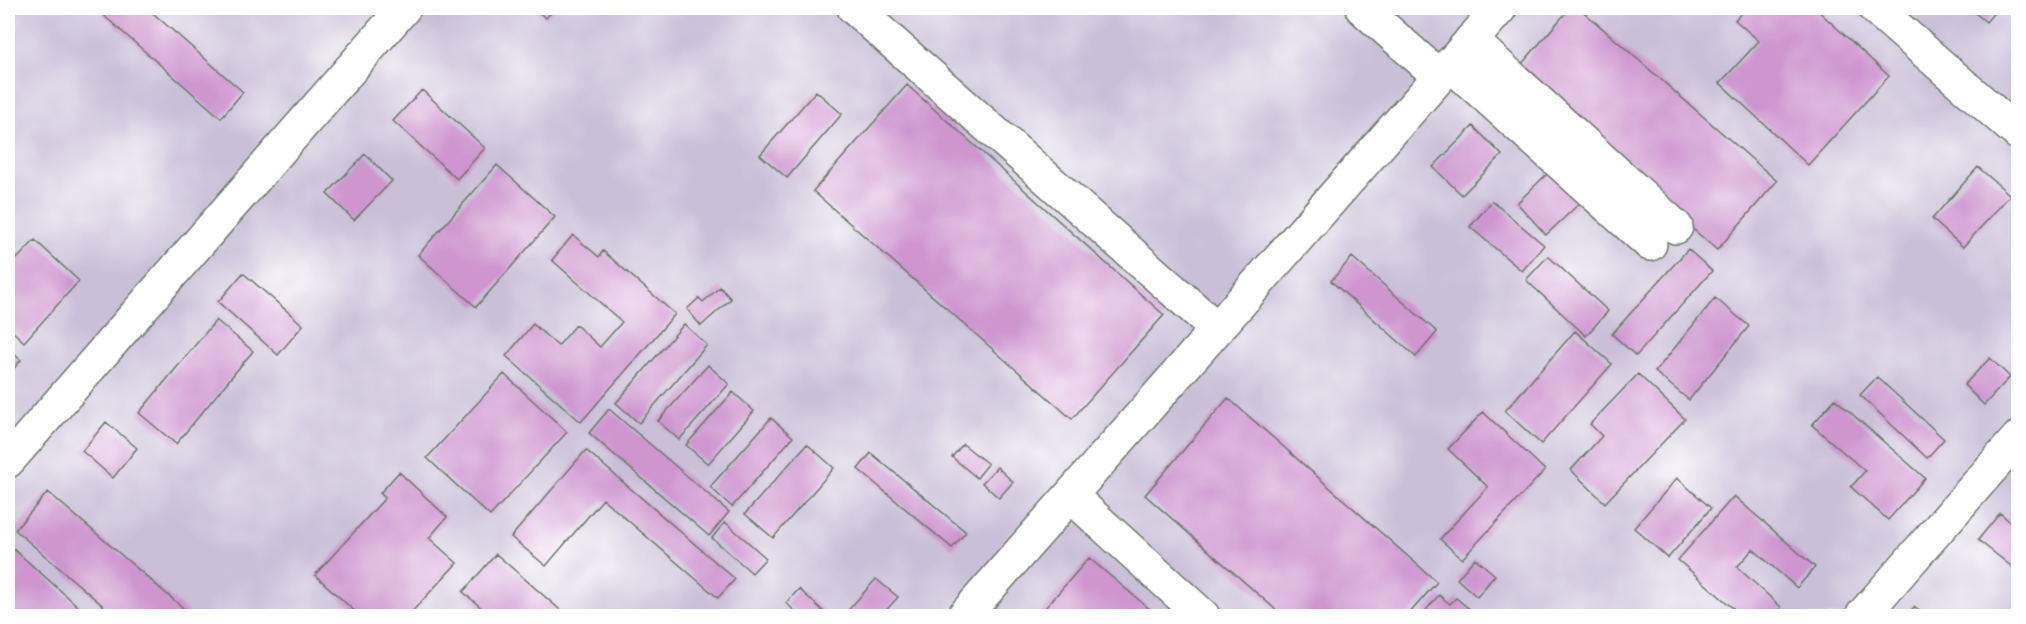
<svg xmlns="http://www.w3.org/2000/svg" width="2026" height="624" viewBox="0 0 2026 624" font-family="'Architects Daughter',sans-serif">
<style>
.industrial{fill:#c9bfd7}
.building{fill:#ce95cf}
.lines{fill:none;stroke-linecap:round;stroke-linejoin:round}
.minor-casing{stroke:#6a7768;stroke-width:36}
.minor{stroke:#fff;stroke-width:33}
</style>
<rect width="100%" height="100%" fill="#fff"/>
<filter id="ink" filterUnits="userSpaceOnUse"><feTurbulence type="fractalNoise" baseFrequency=".0167" numOctaves="2"/><feDisplacementMap in="SourceGraphic" scale="12" xChannelSelector="R" yChannelSelector="G"/><feConvolveMatrix kernelMatrix="1 2 1 2 8 2 1 2 1" color-interpolation-filters="sRGB"/></filter>
<filter id="wash" filterUnits="userSpaceOnUse"><feTurbulence type="fractalNoise" baseFrequency=".008" numOctaves="4" result="noise"/><feDisplacementMap in="SourceGraphic" scale="24" xChannelSelector="R" yChannelSelector="G"/><feGaussianBlur stdDeviation="1.35" result="paint"/><feColorMatrix in="noise" values="0 0 0 0 0 0 0 0 0 0 0 0 0 0 0 0 0 1.4 0 .05"/><feComposite in="paint" operator="in"/></filter>
<g filter="url(#wash)">
<rect width="100%" height="100%" fill="#f4e2c8"/>
<path class="industrial" d="M8,8H2018V616H8Z"/>
<g id="blocks">
<path class="building" d="M107,8H147L243,92L221,118L102,14Z
M533,8H555L546,18Z
M1570,8H1579L1777,181L1717,250L1514,73Z
M1746,8H1782L1786,11L1789,8H1815L1889,76L1808,165L1720,83L1759,41L1735,20Z
M1969,8H1998L1986,22Z
M907,85L1164,315L1072,419L813,191Z
M422,90L485,148L457,179L393,121Z
M816,91L842,114L787,178L760,155Z
M1473,126L1502,155L1462,195L1433,167Z
M365,154L392,181L354,220L327,194Z
M497,165L555,217L476,307L418,255Z
M1554,167L1584,199L1546,235L1517,203Z
M1978,167L2010,195L1963,247L1932,219Z
M1492,201L1544,245L1522,271L1470,227Z
M573,235L599,257L603,251L675,314L581,422L506,356L533,324L558,346L576,325L600,347L622,322L552,260Z
M35,240L79,281L24,342L8,327V250L17,259Z
M1688,249L1712,271L1636,356L1612,334Z
M1548,256L1608,311L1586,336L1526,280Z
M1352,257L1437,332L1416,357L1331,281Z
M243,273L303,325L278,355L218,302Z
M720,287L731,299L701,326L687,309L699,298L703,302Z
M1715,298L1749,326L1689,400L1655,372Z
M216,320L253,351L176,444L139,413Z
M684,324L707,345L639,423L616,403Z
M1575,331L1612,364L1541,444L1505,411Z
M8,349L21,360L8,375Z
M1990,358L2010,377L1984,405L1964,385Z
M708,365L729,384L679,440L658,421Z
M504,374L567,432L490,516L427,458Z
M1638,374L1685,419L1605,503L1571,470L1602,436L1590,424Z
M1877,377L1944,439L1927,458L1860,395Z
M733,392L754,411L708,464L686,445Z
M1228,398L1437,582L1407,616H1283L1145,495Z
M1835,399L1925,478L1888,520L1851,487L1865,471L1812,425Z
M609,409L729,512L709,536L589,433Z
M1483,412L1545,470L1462,559L1440,539L1488,487L1448,449Z
M771,418L793,437L732,507L710,487Z
M106,422L137,448L113,478L82,451Z
M807,444L834,468L773,538L745,514Z
M963,444L988,464L977,478L952,457Z
M586,450L735,579L718,598L603,499L546,566L511,537Z
M871,453L966,532L952,548L858,469Z
M997,467L1013,482L999,498L982,483Z
M399,472L447,517L429,538L457,563L408,616H360L315,575L385,498L380,493Z
M1677,478L1711,508L1668,558L1634,528Z
M48,492L190,614L188,616H115L15,530Z
M1734,496L1815,567L1797,588L1753,549L1737,567L1781,607L1774,616H1742L1678,560Z
M2000,513L2018,529V567L2016,570L1978,540Z
M725,522L766,558L752,573L712,538Z
M8,544L89,616H8Z
M496,554L567,616H491L463,592Z
M1089,558L1158,616H1038Z
M1475,558L1495,575L1477,597L1457,579Z
M876,579L898,597L881,616H843Z
M799,589L823,611L817,616H800L786,603Z
M1439,595L1450,604L1456,598L1478,616H1421Z
M1914,607L1926,616H1906Z"/>
</g>
</g>
<g filter="url(#ink)">
<use href="#blocks" fill-opacity="0" stroke="#6a7768" stroke-width="1.5"/>
<g class="lines">
<defs>
<path id="minor" d="M854,8L1217,329
M1362,8L1439,76
M1875,8L2018,133
M1471,40L1676,227
M1450,64L1650,244
M8,461L404,8
M1071,496L1203,616
M964,616L1500,8
M1862,616L2018,438"/>
</defs>
<use href="#minor" class="minor-casing"/>
<use href="#minor" class="minor"/>
</g>
</g>
<rect width="2026" height="624" fill="none" stroke="#fff" stroke-width="30"/>
</svg>
